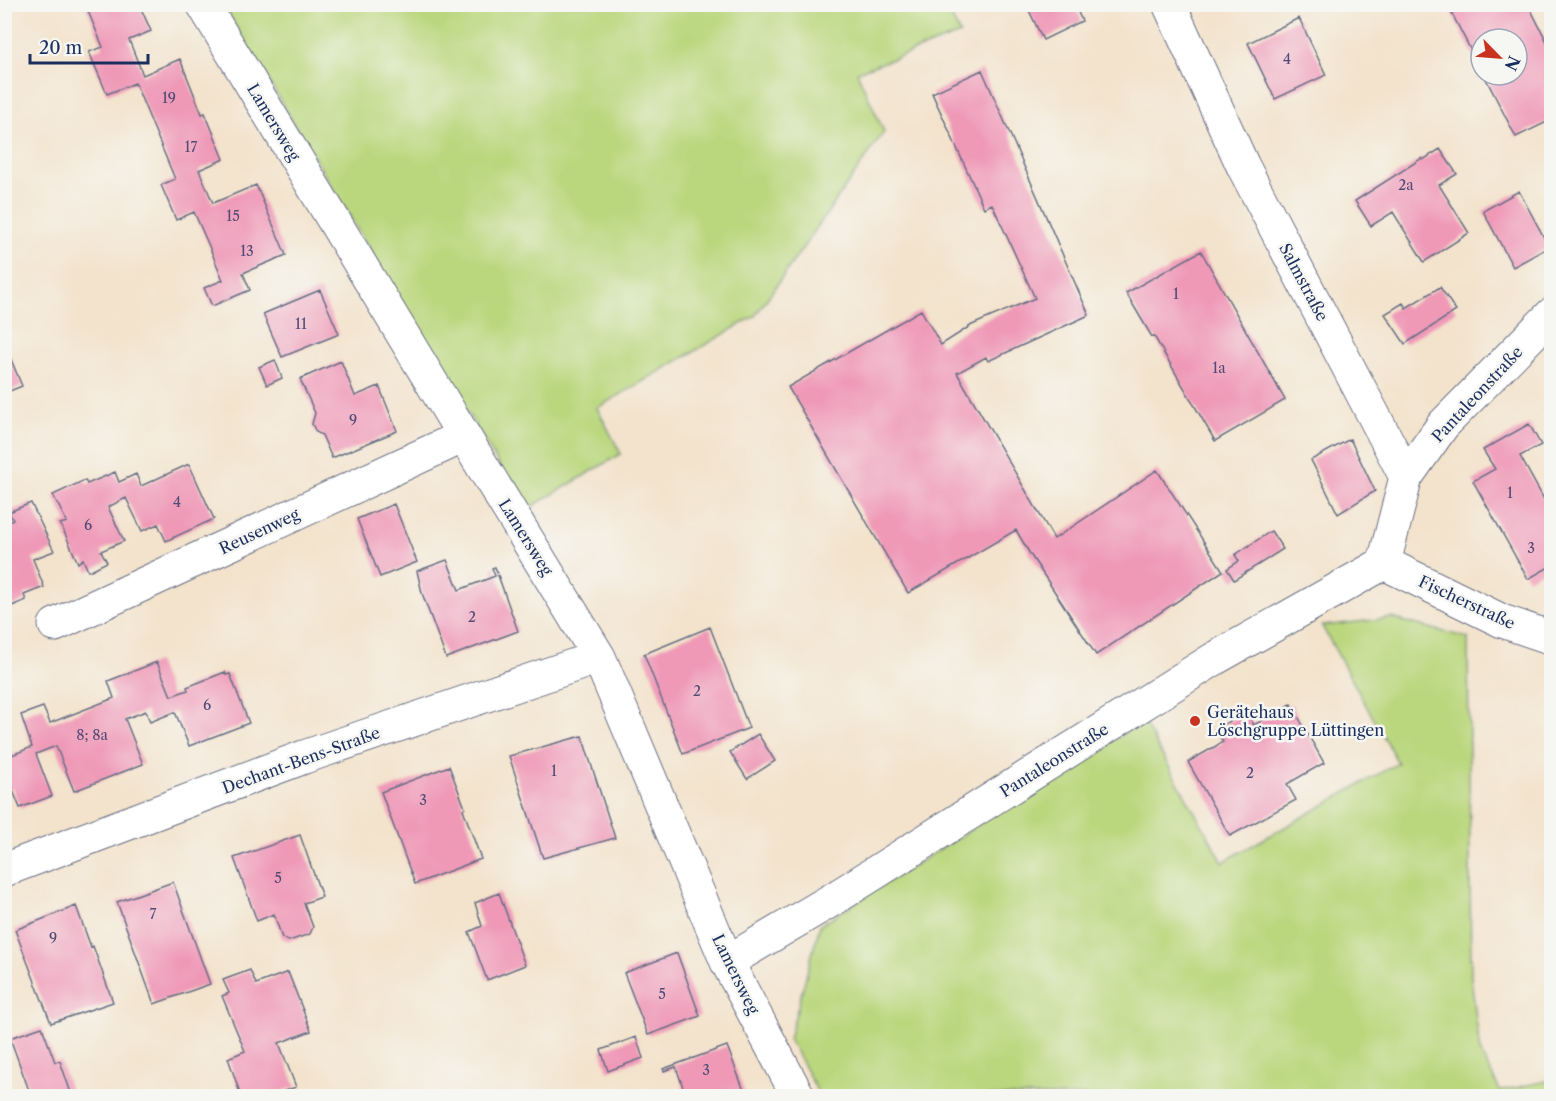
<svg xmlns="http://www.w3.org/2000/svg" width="1556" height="1101" viewBox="0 0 1556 1101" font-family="'Libre Caslon Text',serif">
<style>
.green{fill:#bad77d;stroke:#6a836e;stroke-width:1.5}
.building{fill:#ef99b7}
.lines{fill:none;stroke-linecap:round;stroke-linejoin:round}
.street-casing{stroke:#676e84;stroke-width:35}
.street{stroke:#fff;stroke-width:33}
.poi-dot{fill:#c8321e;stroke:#f6f6f2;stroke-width:2}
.labels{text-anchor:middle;stroke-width:5;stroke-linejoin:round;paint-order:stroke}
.number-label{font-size:14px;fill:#504a74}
.street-label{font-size:16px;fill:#1b2f5e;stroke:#f6f6f2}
.poi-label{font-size:16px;fill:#1b2f5e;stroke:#f6f6f2;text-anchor:start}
</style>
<rect width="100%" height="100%" fill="#f6f6f2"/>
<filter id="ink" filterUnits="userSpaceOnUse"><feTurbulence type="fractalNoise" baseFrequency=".0167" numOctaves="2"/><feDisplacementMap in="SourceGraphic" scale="12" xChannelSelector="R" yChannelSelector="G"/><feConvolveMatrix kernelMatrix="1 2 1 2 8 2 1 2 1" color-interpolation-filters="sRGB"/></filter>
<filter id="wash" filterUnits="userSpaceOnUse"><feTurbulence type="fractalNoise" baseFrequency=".008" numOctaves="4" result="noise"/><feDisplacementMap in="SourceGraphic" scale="24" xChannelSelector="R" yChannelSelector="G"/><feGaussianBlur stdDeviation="1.35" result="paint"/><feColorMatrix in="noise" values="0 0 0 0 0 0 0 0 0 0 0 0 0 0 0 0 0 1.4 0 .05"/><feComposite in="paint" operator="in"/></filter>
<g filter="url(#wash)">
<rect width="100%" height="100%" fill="#f3e3cc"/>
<path class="green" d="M945,4L960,34L857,72L884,132L755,316L597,408L621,454L526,510L223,5Z
M1391,618L1468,638L1471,977L1480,1051L1500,1091L1551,1080V1096H820L789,1039L820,925L1143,721L1223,862L1398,763L1322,626Z"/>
<g id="blocks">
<path class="building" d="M85,4H139L151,31L129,40L143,75L180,59L202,114L205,113L224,159L199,170L213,203L256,185L286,255L243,273L250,290L212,306L204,288L223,280L209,246L194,212L176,220L161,185L175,179L135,83L107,94L89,52L103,47Z
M1026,4H1074L1082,21L1043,40Z
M1447,4H1528L1551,50V120L1516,137L1484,75H1517V39H1481V70Z
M1299,18L1326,75L1275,99L1248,43Z
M982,70L1089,315L988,361L986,357L957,373L1054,539L1157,470L1223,571L1096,655L1030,554L1016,530L908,593L788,387L921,310L941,345L972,325L1035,298L992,204L984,208L932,93Z
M1440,149L1457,174L1439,185L1469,233L1424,262L1393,212L1371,226L1355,201L1422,158L1423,160Z
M1519,191L1549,247L1513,267L1483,211Z
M1201,251L1285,400L1215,441L1154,336L1152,337L1126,293Z
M1440,287L1456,311L1405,344L1385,314L1403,303L1406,308Z
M320,290L339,334L282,357L263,314Z
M5,345L22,386L5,393Z
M275,360L282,378L267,385L259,367Z
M341,361L355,396L379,386L397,431L332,458L322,435L316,432L312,424L315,413L300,379Z
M1529,424L1541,445L1520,456L1551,512V566L1528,579L1473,481L1495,469L1483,450Z
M1350,439L1375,491L1338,514L1311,460Z
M189,464L214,519L166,541L158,524L142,531L126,498L108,507L124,541L101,551L107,562L91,570L88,571L83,559L78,563L62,527L60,524L67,522L53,495L85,480L87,484L115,472L119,482L136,474L141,486Z
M31,503L54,551L33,559L44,587L24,595L26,600L5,609V523L13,520L9,512Z
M394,504L417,562L380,577L357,519Z
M1271,531L1283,549L1234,580L1227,569L1239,561L1235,555Z
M447,560L459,590L495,576L492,568L495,567L518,631L446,658L422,593L417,571Z
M710,627L749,728L683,754L644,654Z
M157,662L171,696L188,690L187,687L225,672L226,675L230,674L249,723L189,746L175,712L150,722L146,711L125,719L143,764L74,791L56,746L36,754L52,796L20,808L12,788L4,791V758L32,747L21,715L43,707L50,723L114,698L108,681Z
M1291,704L1324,763L1287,784L1296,800L1230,836L1188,762L1223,742L1215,729L1247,712L1254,725Z
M758,734L775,761L747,779L730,752Z
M582,736L615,838L543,858L509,756Z
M449,766L465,808L463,809L481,859L415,884L381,792Z
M300,835L322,897L304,903L313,927L310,934L289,941L282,938L274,914L257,921L234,858Z
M173,882L210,984L154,1004L117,902Z
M499,893L525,965L487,980L469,932L482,926L475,903Z
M76,906L91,947L93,946L113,1002L51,1023L15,930Z
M677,953L700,1016L648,1035L624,973Z
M250,970L256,984L288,972L311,1031L279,1043L296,1087L269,1096H241L228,1058L245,1051L222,996L229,993L223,980Z
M42,1027L55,1062L60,1061L72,1096H31L10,1038Z
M636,1037L643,1058L608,1071L601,1050Z
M727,1046L746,1096H686L676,1067L664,1071L663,1069Z"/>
</g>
</g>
<g filter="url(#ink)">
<use href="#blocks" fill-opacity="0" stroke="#676e84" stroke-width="1.5"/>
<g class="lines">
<defs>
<path id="street" d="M203,4L464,436L599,657L727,962L798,1096
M1169,4L1243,166L1406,477L1384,563
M1406,477L1443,425L1552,314
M1384,563L1502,621L1552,638
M55,625L464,436
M4,870L304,757L599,657
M727,962L835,898L1214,659L1384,563"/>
</defs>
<use href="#street" class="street-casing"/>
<use href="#street" class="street"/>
</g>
</g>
<circle class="poi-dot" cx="1195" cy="721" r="6"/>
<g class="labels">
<g class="number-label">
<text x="1287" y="64">4</text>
<text x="169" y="103">19</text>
<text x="191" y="152">17</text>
<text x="1406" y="190">2a</text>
<text x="233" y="221">15</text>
<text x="247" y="256">13</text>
<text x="1176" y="299">1</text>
<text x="301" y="329">11</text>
<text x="1219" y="373">1a</text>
<text x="353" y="425">9</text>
<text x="1510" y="498">1</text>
<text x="177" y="507">4</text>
<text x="88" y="530">6</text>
<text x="1531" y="553">3</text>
<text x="472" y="622">2</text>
<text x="697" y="696">2</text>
<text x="207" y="710">6</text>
<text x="92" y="740">8; 8a</text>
<text x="554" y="776">1</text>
<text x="1250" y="778">2</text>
<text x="423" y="805">3</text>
<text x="278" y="883">5</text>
<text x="153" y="919">7</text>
<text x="53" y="943">9</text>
<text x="662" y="999">5</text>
<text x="706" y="1075">3</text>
</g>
<g class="street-label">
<text transform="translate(274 122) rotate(59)" y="6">Lamersweg</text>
<text transform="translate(1304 282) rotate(62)" y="6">Salmstraße</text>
<text transform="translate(1477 394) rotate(-47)" y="6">Pantaleonstraße</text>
<text transform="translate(259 531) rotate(-25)" y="6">Reusenweg</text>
<text transform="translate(526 537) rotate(58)" y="6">Lamersweg</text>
<text transform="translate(1467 602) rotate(25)" y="6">Fischerstraße</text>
<text transform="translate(301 760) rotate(-20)" y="6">Dechant-Bens-Straße</text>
<text transform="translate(1054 760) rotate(-32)" y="6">Pantaleonstraße</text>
<text transform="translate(736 974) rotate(64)" y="6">Lamersweg</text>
</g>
<g class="poi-label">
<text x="1207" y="718">Gerätehaus<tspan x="1207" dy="18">Löschgruppe Lüttingen</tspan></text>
</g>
</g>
<rect width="1556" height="1101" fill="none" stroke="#f6f6f2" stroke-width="24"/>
<g transform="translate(1499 57) rotate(115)"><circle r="28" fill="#f6f6f2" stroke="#9ea6b7" stroke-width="1.5"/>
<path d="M0-4.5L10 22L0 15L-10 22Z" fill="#c8321e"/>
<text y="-9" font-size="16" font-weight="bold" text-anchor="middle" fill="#1b2f5e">N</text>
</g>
<path d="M30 54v9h118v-9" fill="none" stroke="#1b2f5e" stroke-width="3"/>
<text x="39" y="54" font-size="18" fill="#1b2f5e" stroke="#f6f6f2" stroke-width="4.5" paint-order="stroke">20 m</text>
</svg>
